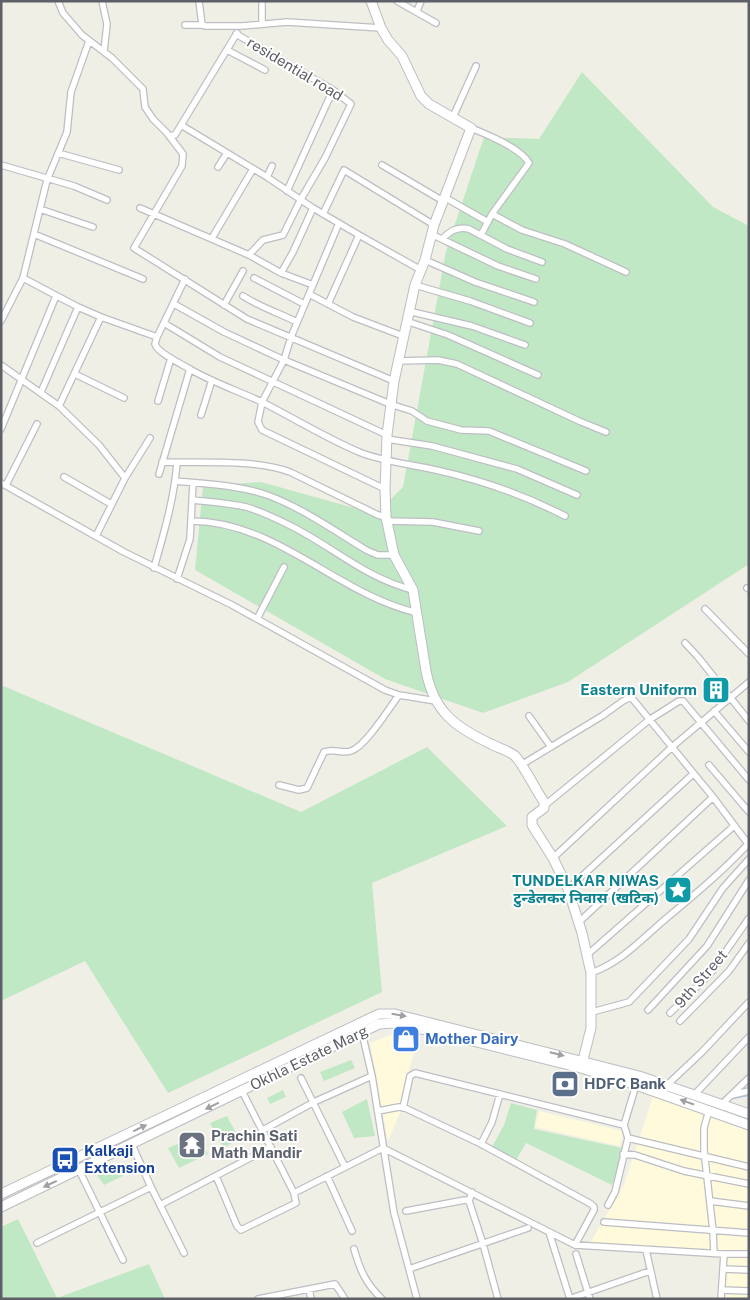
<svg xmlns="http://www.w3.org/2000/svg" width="750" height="1300" viewBox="0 0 750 1300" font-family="'Public Sans','Noto Sans Devanagari',sans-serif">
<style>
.commercial{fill:#fffadb}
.green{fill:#c1e8c5}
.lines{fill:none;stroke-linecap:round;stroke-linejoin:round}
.stream{stroke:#a6cfff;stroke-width:2}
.street-casing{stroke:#bdbec4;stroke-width:8}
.secondary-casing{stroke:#bbbdc3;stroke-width:11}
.street{stroke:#fff;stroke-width:5.5}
.secondary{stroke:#fff;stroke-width:9}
.oneway{fill:#9ea0a3}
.labels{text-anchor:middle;stroke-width:4;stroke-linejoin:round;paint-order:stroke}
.street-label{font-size:15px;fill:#5d6066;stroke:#fff}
.culture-label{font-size:15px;font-weight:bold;fill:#0d838f;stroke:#fff;text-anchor:end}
.shop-label{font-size:15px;font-weight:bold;fill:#366cbe;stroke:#fff;text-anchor:start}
.service-label{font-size:15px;font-weight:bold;fill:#4e5e75;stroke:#fff;text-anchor:start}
.worship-label{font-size:15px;font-weight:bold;fill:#5b616d;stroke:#fff;text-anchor:start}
.transit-label{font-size:15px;font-weight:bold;fill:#164399;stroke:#fff;text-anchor:start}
</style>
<rect width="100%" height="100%" fill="#f0efe5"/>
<path class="commercial" d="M392,1034L420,1037L409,1068L403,1106L388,1141L370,1043Z
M654,1093L749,1131V1299H725L726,1255L587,1248L624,1185Z
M539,1111L623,1131L620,1146L535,1127Z"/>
<path class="green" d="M582,72L713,207L749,226V564L568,682L483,713L385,679L195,570L203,486L261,482L376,514L403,487L446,251L484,137L539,139Z
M1,685L301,812L427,747L507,826L372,883L382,992L168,1093L85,961L1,1001Z
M351,1060L355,1068L324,1081L320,1072Z
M283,1090L286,1097L270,1104L267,1098Z
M367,1099L375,1136L354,1138L342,1112Z
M511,1103L537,1110L534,1129L622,1148L618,1169L612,1185L526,1143L516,1160L492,1147L504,1125Z
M227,1116L239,1139L223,1148L210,1123Z
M199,1135L208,1154L179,1168L168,1148Z
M118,1165L123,1176L104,1185L97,1175Z
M18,1219L57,1298L149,1264L165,1299H1V1227Z"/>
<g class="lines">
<path class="stream" d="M729,1099L749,1095"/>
<defs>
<path id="street" d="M58,1L63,13L82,35L112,58L143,89L145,107L153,119L167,133L183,154L182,166L134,248L247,319L394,381
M102,1L107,24L104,51
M199,1L202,25
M397,1L436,23
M417,11L421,1
M262,24V1
M185,25H202L206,26H242L287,22L381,28
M236,34L333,90L351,104L325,158L301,199L283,235L263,240L249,255
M227,50L265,70
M453,117L476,66
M181,125L267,177L313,208L359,235L421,270
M471,128C486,134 521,148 529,163L492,214L481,235
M169,136L175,135L237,33
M58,153L119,170
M1,165L74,186L107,200
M382,165L443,201
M218,167L227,153
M267,177L272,166
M287,191L333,90
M444,197L488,222
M140,208L249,255L281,273L313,285
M40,209L93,227
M323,214L344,170L434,225
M492,214L522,230L565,244L626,272
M339,223L291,337L284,360L262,402L258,422L262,430L385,489
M34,234L143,279
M431,234L498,266L536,279
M212,238L253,169
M442,239C450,231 458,226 469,229L507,249L542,262
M425,260L475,282L534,302
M281,273L293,252L313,208
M23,278L78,307L101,317L157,337
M254,278L304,304
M185,279L157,337L155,344C157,352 179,363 188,368C211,382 239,391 264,403C295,419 326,438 359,452C384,462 410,464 436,470C481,480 524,495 565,516
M415,285L470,301L530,323
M309,294L353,317L403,336
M243,296C260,307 279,313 297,322
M174,304L224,332L284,360L390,404L412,411L427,421L461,430L489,431L586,471
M328,304L359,235
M224,305L243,271
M408,311L472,326L525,345
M1,321L23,278L47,180L67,132L71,92L89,41
M406,321L448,335L538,375
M164,323L220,357L387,435
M398,361L438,360L457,364L579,421L606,432
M1,365L59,406L99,445L125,478
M75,374L124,398
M41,392L78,307
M158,401L171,358
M59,406L101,317
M201,415L212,380
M1,429L56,296
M387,439L432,446L517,469L577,495
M162,462C201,463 255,459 290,472L378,515L386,517
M159,474L190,369
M64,477L111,504
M175,481C206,484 238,485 267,495C303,508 336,532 368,551L378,555H394
M1,483L124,552L232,605L385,690L399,695L436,701
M6,485L37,424
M193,500C210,502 229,503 246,507C260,511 275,518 289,525C332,546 365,578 413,590
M192,521C278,522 338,595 418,613
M387,521L433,522L479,531
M96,536L125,478L150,438
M154,568C164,533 174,499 177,463
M177,579L190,539L193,483
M747,588L749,589
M705,609L749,654
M257,619L284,567
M685,643L698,657L749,721
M714,711L749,752
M529,716L551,747
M521,765L602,716L623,701L631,697L713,797L749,845
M709,765L749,812
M279,785L299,790L307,788L324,752C333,748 342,754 351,751C366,746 389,708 399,695
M544,806L649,720L679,701H683L749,780
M553,858L672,747L749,682
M568,889L693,774
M579,922L713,797
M587,955L734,826
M591,973C621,962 639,942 662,922C692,897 721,873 748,844
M648,1010L707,946L749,880
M592,1012L629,1002L689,939L723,888L749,859
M670,1013L710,974L749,918
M680,1021L729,971L749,943
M360,1024L372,1076L394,1213L417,1299
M301,1078L345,1167
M667,1085L702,1052L749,1002
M695,1094L749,1037
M732,1095L749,1091
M722,1104L749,1078
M403,1108L410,1076L415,1073L624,1125
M709,1110L704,1128V1150L713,1231L714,1254
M378,1111L399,1107L405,1108L481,1144L591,1204L594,1207V1210L575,1245
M263,1130L314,1102L372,1076
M628,1138L749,1167
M481,1144L492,1122L500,1094
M132,1145L151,1187L184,1253
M623,1154L635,1155L684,1171L749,1184
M79,1170L123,1260
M216,1176L237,1226L241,1230L296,1203L294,1193L242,1091
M327,1176L352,1231
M472,1192L469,1201L483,1244L498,1299
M294,1193L383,1148L575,1245L724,1254L721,1299
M710,1201L749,1206
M160,1205L271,1147
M608,1205L615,1192L628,1138L624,1125L636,1085
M406,1211L465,1200L469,1201
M604,1222L749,1233
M549,1232L570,1299
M37,1243L151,1187
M354,1249C360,1270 366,1284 382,1299
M646,1250L657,1299
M576,1254L590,1299
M724,1254H749
M409,1269L528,1228
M723,1269L749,1270
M309,1289L311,1299
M722,1290L749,1291
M258,1299L335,1284L345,1299
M569,1299L650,1271"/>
<path id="secondary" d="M371,1L381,28L388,40L402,56L421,96L429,104L471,128L434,225L425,260L415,285L394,381L387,435L385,489L386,517L394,555L413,590L426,671C434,712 455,727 491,744C498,748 510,751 515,756C523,764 537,792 544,802V808L532,817V825L553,858L568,889L582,933L591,973V1028L581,1068
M1,1194L379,1014H395L639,1076L749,1114
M1,1207L379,1024L393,1023L441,1033L581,1068L636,1085L749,1125"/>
</defs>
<use href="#street" class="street-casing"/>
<use href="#secondary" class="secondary-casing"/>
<use href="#street" class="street"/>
<use href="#secondary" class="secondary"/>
</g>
<defs><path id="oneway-solid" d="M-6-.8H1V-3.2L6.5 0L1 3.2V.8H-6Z" transform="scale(1.25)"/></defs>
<g class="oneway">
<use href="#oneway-solid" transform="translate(399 1015) rotate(10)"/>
<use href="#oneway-solid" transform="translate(557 1054) rotate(14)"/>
<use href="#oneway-solid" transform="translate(687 1102) rotate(-161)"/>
<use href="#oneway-solid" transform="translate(212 1106) rotate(154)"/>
<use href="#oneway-solid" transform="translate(140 1128) rotate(-26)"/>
<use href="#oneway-solid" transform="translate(50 1184) rotate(155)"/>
</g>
<defs>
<symbol id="building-square" viewBox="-11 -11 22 22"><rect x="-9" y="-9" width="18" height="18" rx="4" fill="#0f9aa8" stroke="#fff"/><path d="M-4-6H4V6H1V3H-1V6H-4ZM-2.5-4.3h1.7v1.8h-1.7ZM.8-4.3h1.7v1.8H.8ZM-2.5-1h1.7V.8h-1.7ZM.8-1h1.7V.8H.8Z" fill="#fff"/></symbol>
<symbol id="sight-square" viewBox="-11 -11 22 22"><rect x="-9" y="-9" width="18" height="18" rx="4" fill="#0f9aa8" stroke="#fff"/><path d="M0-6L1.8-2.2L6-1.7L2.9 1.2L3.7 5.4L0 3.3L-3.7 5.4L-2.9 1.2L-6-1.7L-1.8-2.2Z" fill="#fff"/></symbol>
<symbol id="shop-square" viewBox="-11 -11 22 22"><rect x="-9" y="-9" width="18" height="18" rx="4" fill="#3f7fe0" stroke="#fff"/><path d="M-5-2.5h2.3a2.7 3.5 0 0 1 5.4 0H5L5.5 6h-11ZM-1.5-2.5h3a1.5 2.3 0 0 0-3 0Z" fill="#fff"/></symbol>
<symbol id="bank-square" viewBox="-11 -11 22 22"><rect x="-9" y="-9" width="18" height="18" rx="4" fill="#5c6f8a" stroke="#fff"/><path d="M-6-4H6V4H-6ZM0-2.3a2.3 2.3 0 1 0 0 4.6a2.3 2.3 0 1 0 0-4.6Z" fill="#fff"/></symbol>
<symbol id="temple-square" viewBox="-11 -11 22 22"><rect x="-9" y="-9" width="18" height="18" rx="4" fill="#6b7280" stroke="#fff"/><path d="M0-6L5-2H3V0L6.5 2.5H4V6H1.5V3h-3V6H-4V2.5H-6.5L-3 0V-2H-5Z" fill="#fff"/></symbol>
<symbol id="bus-square" viewBox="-11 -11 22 22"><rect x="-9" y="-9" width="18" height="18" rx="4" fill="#1a4fb4" stroke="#fff"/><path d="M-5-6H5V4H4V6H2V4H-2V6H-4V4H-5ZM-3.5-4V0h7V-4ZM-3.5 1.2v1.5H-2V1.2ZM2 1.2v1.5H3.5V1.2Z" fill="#fff"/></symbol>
</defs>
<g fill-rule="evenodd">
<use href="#building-square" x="700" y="674" width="32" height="32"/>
<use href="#sight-square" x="662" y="874" width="32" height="32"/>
<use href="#shop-square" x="390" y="1023" width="32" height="32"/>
<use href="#bank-square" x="549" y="1068" width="32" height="32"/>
<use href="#temple-square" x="176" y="1129" width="32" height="32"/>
<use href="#bus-square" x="49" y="1144" width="32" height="32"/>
</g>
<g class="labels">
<g class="street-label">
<text transform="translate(295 69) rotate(31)" y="5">residential road</text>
<text transform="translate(701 979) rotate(-49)" y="5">9th Street</text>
<text transform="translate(309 1058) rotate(-26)" y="5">Okhla Estate Marg</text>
</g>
<g class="culture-label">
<text x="697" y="695">Eastern Uniform</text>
<text x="659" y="886">TUNDELKAR NIWAS<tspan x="659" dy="17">टुन्डेलकर निवास (खटिक)</tspan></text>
</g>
<g class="shop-label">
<text x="425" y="1044">Mother Dairy</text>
</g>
<g class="service-label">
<text x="584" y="1089">HDFC Bank</text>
</g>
<g class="worship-label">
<text x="211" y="1141">Prachin Sati<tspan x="211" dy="17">Math Mandir</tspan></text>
</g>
<g class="transit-label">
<text x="84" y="1156">Kalkaji<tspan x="84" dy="17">Extension</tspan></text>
</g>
</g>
<rect width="750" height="1300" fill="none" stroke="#5d6066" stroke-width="5"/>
</svg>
